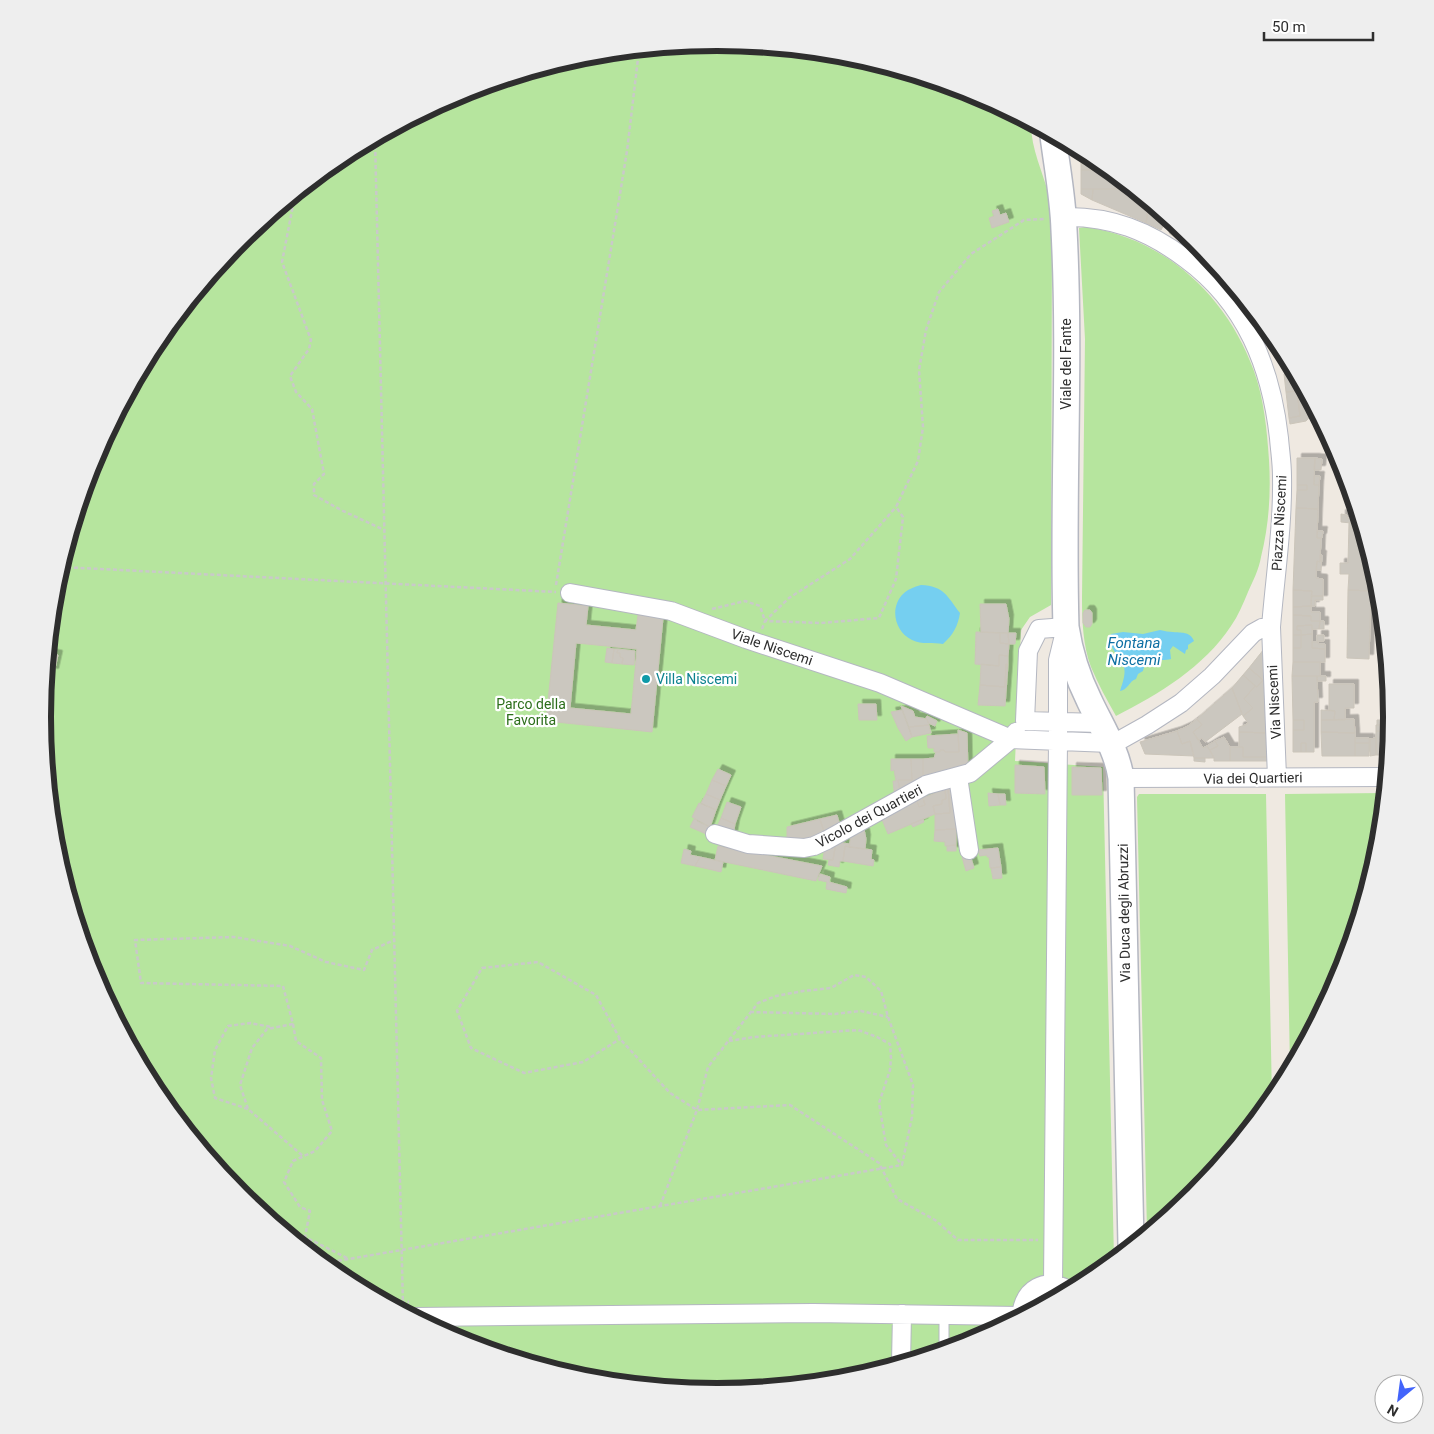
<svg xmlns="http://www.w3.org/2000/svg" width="1434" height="1434" viewBox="0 0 1434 1434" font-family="Roboto,sans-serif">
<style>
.green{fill:#b6e59e}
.water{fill:#75cff0}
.building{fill:#cbc7bf;stroke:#cbc5ba;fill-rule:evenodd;filter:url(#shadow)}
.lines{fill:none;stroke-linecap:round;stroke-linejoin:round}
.lane-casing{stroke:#b4b7c1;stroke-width:11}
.street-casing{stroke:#b4b7c1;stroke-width:20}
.secondary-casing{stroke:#b4b7c1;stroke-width:28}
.path{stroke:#c9c9c9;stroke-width:2.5;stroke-dasharray:4 2.5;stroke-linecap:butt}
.lane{stroke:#fff;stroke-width:9}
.street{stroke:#fff;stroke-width:18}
.secondary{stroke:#fff;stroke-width:25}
.culture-dot{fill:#0f9aa8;stroke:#fff;stroke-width:2}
.labels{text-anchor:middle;stroke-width:4.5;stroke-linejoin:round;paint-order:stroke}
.street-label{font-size:14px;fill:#2e2e2e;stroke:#fff}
.culture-label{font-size:14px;fill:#0d838f;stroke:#fff;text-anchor:start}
.park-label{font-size:14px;fill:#2c6e1b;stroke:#fff}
.water-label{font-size:15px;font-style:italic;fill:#0d6fa3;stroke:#fff}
.rim{fill:none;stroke:#2e2e2e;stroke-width:6}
</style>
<defs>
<filter id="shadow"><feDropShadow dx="4.5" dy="-4.5" stdDeviation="0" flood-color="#0004"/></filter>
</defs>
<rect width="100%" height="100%" fill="#efe9e1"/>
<path class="green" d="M717,43L849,56L975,94L1031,124C1031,149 1043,172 1049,196C1050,203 1051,211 1052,219L1051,605L1030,617L1021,630L1015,761L1103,767L1114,1259L1091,1278L975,1340L848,1379L717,1391L585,1378L459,1340L342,1278L240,1194L156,1091L94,975L55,848L43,717L56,585L94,459L156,342L240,240L343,156L459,94L586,55Z
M1085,227C1165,238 1227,296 1254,371C1264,399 1267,430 1269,460C1271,493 1269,525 1261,557C1259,569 1253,581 1248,592C1243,604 1238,616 1231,626C1204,667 1159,694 1116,716C1107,700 1098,684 1091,667C1083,646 1082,621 1082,598L1085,339L1079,228Z
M1384,793L1378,849L1340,975L1290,1069L1285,794Z
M1139,794H1266L1272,1099L1194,1194L1147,1232L1137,797Z"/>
<path class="water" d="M921,585C944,586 947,596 960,613C958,626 953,635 943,644C933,642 922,645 912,640C895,632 889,608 903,594C908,589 914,587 921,585Z
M1160,630C1165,631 1169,632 1173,632C1181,633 1190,631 1194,641L1188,645V649L1186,650L1185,654L1173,646L1170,650L1171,659C1160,662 1146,656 1143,671L1138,674L1136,679C1129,681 1128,690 1120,691C1122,684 1126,675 1124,667C1120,655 1106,647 1111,634L1123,632L1143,634Z"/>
<path class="building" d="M1081,153H1086L1092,156L1109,170H1081Z
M1081,170H1109L1114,174L1115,189H1081Z
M1114,182H1123L1129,187V189H1115Z
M1081,189H1093L1092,200L1081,194Z
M1093,189H1131L1149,203L1146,223L1092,200Z
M1149,203L1153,206V210H1148Z
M1153,208L1160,212V217L1165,223L1161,230L1146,223L1148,210H1153Z
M998,209L1000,215L1006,213L1009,222L992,228L989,218L994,216L992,211Z
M1173,223L1192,239L1188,247L1169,233Z
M1192,239L1199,246L1195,252L1188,247Z
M1199,246L1204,252L1202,256L1195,252Z
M1253,312L1268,330L1263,332Z
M1294,372L1308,398L1310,417L1306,421L1290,424L1289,418L1300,416L1297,391L1286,392L1284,374Z
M1297,391L1300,416L1289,418L1286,392Z
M1297,458H1315L1314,485H1319L1318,509L1296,508L1297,490H1307V485H1297Z
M1315,458L1322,459L1321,470H1314Z
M1314,476H1320L1319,485H1314Z
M1297,485H1307V490H1297Z
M1351,496L1360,523H1351Z
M1296,508L1318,509L1317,538H1321L1320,562L1317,561L1316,578L1323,579V596H1311L1312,591L1293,590Z
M1341,514L1347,515V518H1351V523L1341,522Z
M1349,523H1360L1372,564L1371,591L1348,590L1349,574H1340V563H1348Z
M1317,531H1323L1322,538H1317Z
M1320,555H1322L1321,570H1316L1317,561L1320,562Z
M1293,590L1312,591L1311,606L1293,607Z
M1348,590L1371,591L1369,659L1347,658Z
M1311,596H1323V600H1315V606H1311Z
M558,603L588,606L586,625L636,630L638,615L663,618L652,732L546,721ZM576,643L637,649L631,714L570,708Z
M980,604H1006L1009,619L1008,633L981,632Z
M1311,606V612H1320V621H1311V616L1293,615V607Z
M1085,610H1090L1092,613V624L1090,627H1086L1083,623V613Z
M1293,615L1311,616V621H1320L1319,629H1312V625L1297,626V630H1301V635H1293Z
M1320,621H1324V629H1319Z
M1312,625V634L1301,635V630H1297V626Z
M976,632L1000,633V643L1009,644L1008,656L999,655V666L975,664Z
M1000,633H1008L1009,644L1000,643Z
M1008,633H1016L1015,644H1009Z
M1312,634V648L1325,649V662H1293V648H1301V635Z
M1293,635H1301V648H1293Z
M1317,635H1324V641H1317Z
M1312,642H1318V644H1325V649L1312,648Z
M607,648L614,649L612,663L605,662Z
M614,649H618L617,653H620V657L623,658L622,664L612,663Z
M618,649L635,651L634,665L622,664L623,658L620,657V653H617Z
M1264,649L1268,733L1239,732V727L1245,725L1248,723L1243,716L1253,708L1244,699L1255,686L1257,687L1263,680L1249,668Z
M49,653L58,655L54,673L47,672Z
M999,655L1008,656V665L1006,664L1005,687L980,685L981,664L999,666Z
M1293,662H1320V676H1292Z
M1006,664L1008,665L1005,706L978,705L980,685L1005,687Z
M1249,668L1263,680L1257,687L1243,675Z
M1243,675L1255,686L1244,699L1253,708L1243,716L1232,688Z
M1292,676H1317L1318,702H1314V752H1306V743H1301V752H1293V730H1304V720H1293Z
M1317,676H1326V681H1317Z
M1329,684H1354V708H1345V720H1334L1335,711L1329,710Z
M1232,688L1242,714L1205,742L1202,738L1199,740L1193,732L1202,725L1197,719Z
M858,704H876L877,720H859Z
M901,706L913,711L915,717L927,719L929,725L909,727Z
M902,710L912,737L906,741L898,728L891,712Z
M1321,710L1335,711L1334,720H1321Z
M927,716L937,721L935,726L928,723L927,719L926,718Z
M1197,719L1202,725L1193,732L1203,748L1207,746L1214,758H1194L1190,741L1182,744L1177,731L1188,726Z
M1354,719L1355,733L1321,732V720Z
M1293,720H1304V730H1293Z
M1377,720H1391V725H1377Z
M929,725L931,733L912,737L909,727Z
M1376,725H1391L1390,731H1376Z
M958,730L967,733L968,770L923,785V759L934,758L936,752H940V750H944L945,752H959Z
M1177,731L1182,744L1190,741L1194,756L1145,754L1140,742Z
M1376,731H1390L1388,755H1376Z
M1239,732L1268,733L1269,757H1243V747H1239Z
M1321,732L1355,733V756H1322Z
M958,734L959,752H945L944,750H940V752H934V748H928L927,736Z
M1224,737L1230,747V761H1214V758L1210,750L1218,746L1215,741Z
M1355,738H1369V743H1355Z
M1376,738V755L1370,756V739Z
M1215,741L1218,746L1210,750L1207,746Z
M1301,743H1306V752H1301Z
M1355,743H1369V756H1355Z
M1230,747H1243V757H1269V761H1230Z
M1194,758H1205V762L1194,761Z
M891,759H911L912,780H898L901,796L895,799L893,781H896L894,770L891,771Z
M911,759H923V785L901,796L898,780H912Z
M1015,765L1044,767L1045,794L1015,793Z
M1072,767L1101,768L1102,795H1072Z
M718,769L731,775L726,786L712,780Z
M712,780L726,786L720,800L706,794Z
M954,785L956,829L935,830V814L950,813L948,788Z
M948,788L950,813L935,814L933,806L942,804V800L946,799L945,789Z
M945,789L946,799L942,800V804L933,806L935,814L888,834L881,817L917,801L919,807L925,805L923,798Z
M988,793L998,794L1000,805L989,806Z
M706,794L720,800L716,810L701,803Z
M998,794H1005L1006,805H1000Z
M923,798L925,805L919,807L917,801Z
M727,802L741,807L735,824L721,818Z
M699,803L716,810L710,827L692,817Z
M837,815L841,829L826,838L820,819Z
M721,818L735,824L733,835L716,829Z
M694,819L697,820V821L710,827L706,834L690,827Z
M820,819L826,838L787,844V827Z
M923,819L924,822L913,827L911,824Z
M864,829L866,839L865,849L849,847L851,836Z
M956,829V845L945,846V842L934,841L935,830Z
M836,842L850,844L849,847L845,846L843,861H840L839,867L828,865L829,860H833Z
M836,842L833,860L823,859L825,845Z
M956,845V851H947V846Z
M718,846L822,866L816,881L715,860Z
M845,846L872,850L871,859L874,860L873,866L843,861Z
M998,848L1001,867L990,868L989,857H987V855L980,856L978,850Z
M684,849L691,851L690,855L700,857L695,866L681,863Z
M970,855L974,868L966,871L962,857Z
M700,857L723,862L721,872L695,866Z
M1001,867L1002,878L993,879L991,868Z
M820,874L830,877L829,882L847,887L846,893L826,889L827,882L818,880Z"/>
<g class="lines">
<defs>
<path id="lane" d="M944,1350V1315"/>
<path id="street" d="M570,593L671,611L746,639L880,683L1011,739L1016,732
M1271,627L1277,777
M958,777L969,850
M1121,778L1386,777
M715,834L748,844L804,848L814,846L827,840L926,785L970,773L1011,739L1110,743L1122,739L1147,725L1181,703L1212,676L1253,633L1262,628L1271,627C1275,577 1283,526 1282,476C1282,463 1280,451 1279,438C1271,367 1246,303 1186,259C1149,231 1111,216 1064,217
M1053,1284L1058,741V660L1066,627L1039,629L1028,651L1025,721L1100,723
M1021,1316C1024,1288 1045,1277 1069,1290
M416,1317L813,1313L1021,1316
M901,1363L902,1314"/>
<path id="secondary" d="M1053,136C1057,167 1063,198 1064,230C1071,362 1062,495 1066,627C1070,653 1077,676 1089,700C1101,726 1117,750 1121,778L1131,1245"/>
</defs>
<use href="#lane" class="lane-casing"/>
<use href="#street" class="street-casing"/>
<use href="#secondary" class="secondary-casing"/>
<path class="path" d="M678,46L787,49
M375,139L403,1307
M295,195L282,262L311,340L309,349L290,376L296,392L312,409L324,474L314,484V495L341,510L384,530
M61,567L556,592
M556,585L627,151L639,50
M712,609L745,601L760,606L765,621L789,598L850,559L896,507
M762,629L765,621L821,623L879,618L896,579L903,517L896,507L918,461L923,427L919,370L926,330L939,292L971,254L1024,220L1044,219
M750,1012L835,1014L861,1011L888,1017
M293,1024L267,1029L252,1048L240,1085L248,1109L303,1156
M729,1041L754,1037L858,1030L877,1037L890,1044L891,1058L890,1070L879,1103L886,1145L902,1165
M248,1109L215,1098L211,1078L215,1050L228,1026L250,1023L271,1027
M660,1206L697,1110L790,1105L879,1163L897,1199L935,1220L958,1240H1038
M347,1258L305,1237L310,1211L300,1207L284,1182L293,1161L315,1151L332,1131L322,1100L321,1058L296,1041L293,1024L283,986L141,983L135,940L234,937L290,946L326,962L364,970L372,950L394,940
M325,1263L902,1165L912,1117L913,1085L888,1017L881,991L866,977L854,975L831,988L803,991L776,996L758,1003L708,1067L697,1110L670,1093L620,1039L596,995L538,962L482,968L457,1011L471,1048L524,1073L583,1062L620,1039
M388,1302H409"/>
<use href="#lane" class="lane"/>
<use href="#street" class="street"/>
<use href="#secondary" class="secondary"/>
</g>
<circle class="culture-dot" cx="646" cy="679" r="5"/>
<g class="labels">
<g class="street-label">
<text transform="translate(1066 364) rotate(-90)" y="5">Viale del Fante</text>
<text transform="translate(1279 523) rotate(-87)" y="5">Piazza Niscemi</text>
<text transform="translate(772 647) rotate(19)" y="5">Viale Niscemi</text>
<text transform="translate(1274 702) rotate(-93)" y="5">Via Niscemi</text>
<text transform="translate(1253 778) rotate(-1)" y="5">Via dei Quartieri</text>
<text transform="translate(869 816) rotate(-28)" y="5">Vicolo dei Quartieri</text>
<text transform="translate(1124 913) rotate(-91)" y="5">Via Duca degli Abruzzi</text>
</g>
<g class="culture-label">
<text x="656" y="684">Villa Niscemi</text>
</g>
<g class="park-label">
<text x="531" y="709">Parco della<tspan x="531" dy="16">Favorita</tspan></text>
</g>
<g class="water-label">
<text x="1134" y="648">Fontana<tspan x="1134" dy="17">Niscemi</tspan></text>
</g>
</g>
<path d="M0 0H1434V1434H0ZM51 717a666 666 0 1 1 1332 0a666 666 0 1 1-1332 0Z" fill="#eee" fill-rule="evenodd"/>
<path class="rim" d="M51 717a666 666 0 1 1 1332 0a666 666 0 1 1-1332 0Z"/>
<g transform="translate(1399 1399) rotate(209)"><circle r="24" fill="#ffffff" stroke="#ababab"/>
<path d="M0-4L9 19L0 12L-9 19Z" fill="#4264fb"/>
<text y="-8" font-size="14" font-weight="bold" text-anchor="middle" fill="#2e2e2e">N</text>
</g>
<path d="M1264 32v8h109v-8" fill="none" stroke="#2e2e2e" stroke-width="2.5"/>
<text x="1272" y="32" font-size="15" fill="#2e2e2e" stroke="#ffffff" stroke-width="4" paint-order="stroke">50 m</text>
</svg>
